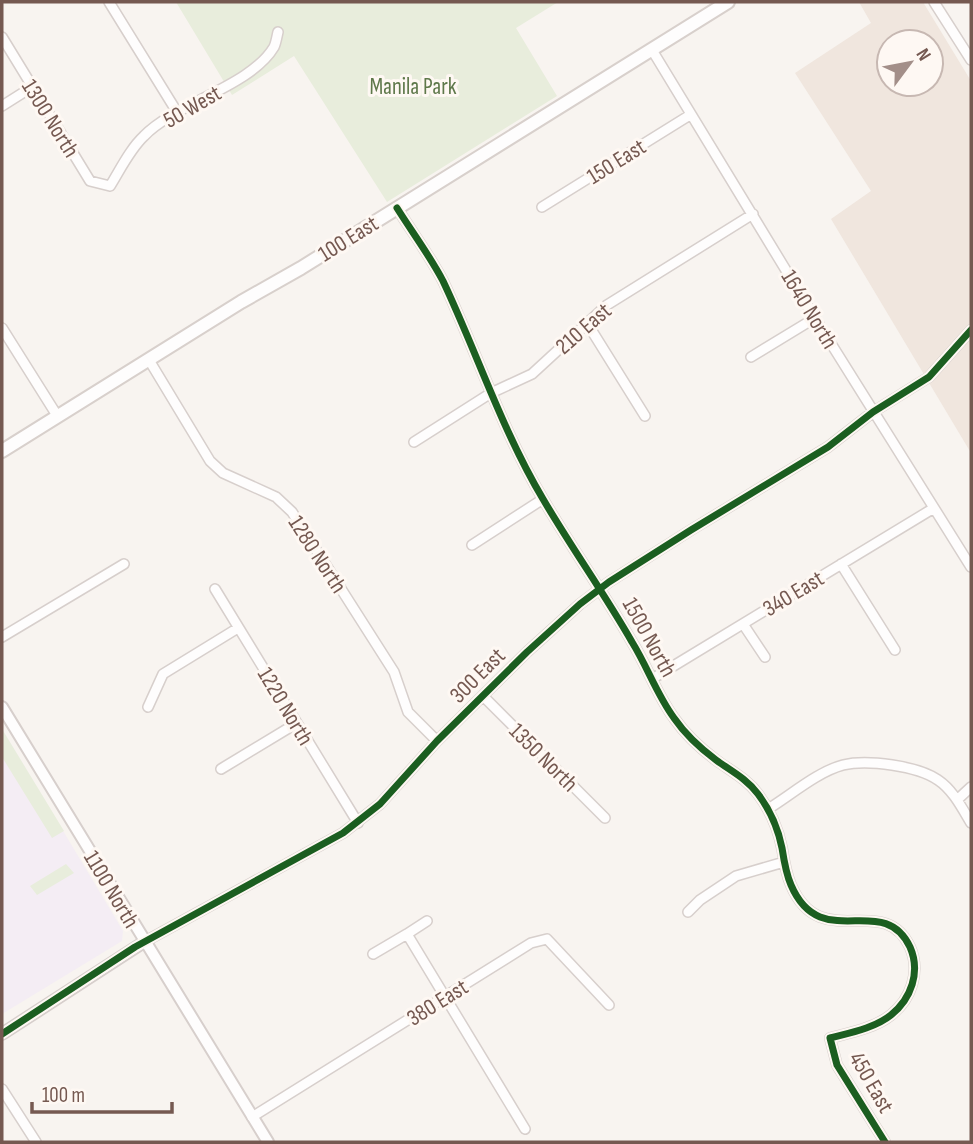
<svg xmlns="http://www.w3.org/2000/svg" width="973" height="1144" viewBox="0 0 973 1144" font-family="'Sofia Sans Condensed',sans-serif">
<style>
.residential{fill:#f0e6de;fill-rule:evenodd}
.education{fill:#f4edf4}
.green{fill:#e8eddc}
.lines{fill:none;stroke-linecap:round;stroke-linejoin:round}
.minor-casing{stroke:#d7cfcc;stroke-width:12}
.tertiary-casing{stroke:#d7cfcc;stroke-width:14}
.secondary-casing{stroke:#d8d0cc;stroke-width:16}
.minor{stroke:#fefdfd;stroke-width:9}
.tertiary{stroke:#fefdfd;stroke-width:10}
.secondary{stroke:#fefdfd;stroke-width:12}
.cycleway-casing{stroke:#fef8f3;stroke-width:11}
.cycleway{stroke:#1b5e20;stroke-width:7}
.labels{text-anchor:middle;stroke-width:6;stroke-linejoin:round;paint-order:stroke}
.park-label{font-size:23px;fill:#5e784a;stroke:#fef8f3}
.street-label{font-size:23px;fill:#755951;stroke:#fef8f3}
</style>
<rect width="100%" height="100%" fill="#f8f4f0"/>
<path class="residential" d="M859,2H923L971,81V453L831,219L871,191L795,73L871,23ZM889,42H931V84H889Z"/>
<path class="education" d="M2,729L123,931L122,941L2,1014Z"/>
<path class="green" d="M176,2H558L516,28L557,96L387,202L294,56L232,95Z
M2,729L64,831L52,838L2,757Z
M66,864L74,873L37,895L30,886Z"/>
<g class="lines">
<defs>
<path id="minor" d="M109,2L177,112
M934,2L971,60
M2,37L90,181L110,186C120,170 130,149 144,136C176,103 251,86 274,47C276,43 277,36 278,32
M652,50L815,318L971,567
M2,106L32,87
M542,207L690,115
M397,208C412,232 430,256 443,281C477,353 502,430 543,499C571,547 604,593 632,642C647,666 657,695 674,718C685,734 700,748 716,760C731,771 747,779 758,794C770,810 778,828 782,848C784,861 786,874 791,885C821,955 883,890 910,947C921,972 911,999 891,1015C875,1028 849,1033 830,1038L837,1065L885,1142
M587,323L645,416
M2,328L58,417
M751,357L815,318
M149,360L210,461L223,473L276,497L292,512L394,672L408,712L437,741
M414,442L491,393L532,374L607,305L753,214
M472,545L543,499
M841,564L895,650
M215,589L358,823
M743,624L765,657
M2,637L124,564
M652,679L934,508
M483,696L605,818
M148,707L163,674L238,628
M221,769L297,723
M957,800L971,787
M768,809C791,795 817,772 843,765C867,759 918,766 938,780C953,790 962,808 971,823
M688,912L700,900L736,876L784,862
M427,921L407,934L525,1129
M144,942L343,833L380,804L437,741L527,652L580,604L609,582L691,530L828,447L873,412L929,377L971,330
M373,954L407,934
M2,1089L36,1142
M252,1117L531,943L547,939L609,1005"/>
<path id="tertiary" d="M2,707L268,1142
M2,1034L144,942"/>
<path id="secondary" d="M2,451L241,302L301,268L728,2"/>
</defs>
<use href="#minor" class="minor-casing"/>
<use href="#tertiary" class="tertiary-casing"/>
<use href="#secondary" class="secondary-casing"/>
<use href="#minor" class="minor"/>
<use href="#tertiary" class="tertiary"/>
<use href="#secondary" class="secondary"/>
<defs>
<path id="cycleway" d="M397,208C412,232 430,256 443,281C477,353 502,430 543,499C571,547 604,593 632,642C647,666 657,695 674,718C685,734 700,748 716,760C731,771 747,779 758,794C770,810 778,828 782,848C784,861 786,874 791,885C821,955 883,890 910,947C921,972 911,999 891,1015C875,1028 849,1033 830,1038L837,1065L885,1142
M2,1034L135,947L343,833L380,804L437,741L527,652L580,604L609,582L691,530L828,447L873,412L929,377L971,330"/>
</defs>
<use href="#cycleway" class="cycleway-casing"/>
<use href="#cycleway" class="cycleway"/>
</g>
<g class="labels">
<g class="park-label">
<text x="413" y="94">Manila Park</text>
</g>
<g class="street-label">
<text transform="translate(192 106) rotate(-30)" y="8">50 West</text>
<text transform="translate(51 118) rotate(58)" y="8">1300 North</text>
<text transform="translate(616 161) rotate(-32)" y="8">150 East</text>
<text transform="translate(348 238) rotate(-32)" y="8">100 East</text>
<text transform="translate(810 309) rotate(59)" y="8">1640 North</text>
<text transform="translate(583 328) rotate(-41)" y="8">210 East</text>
<text transform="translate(318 554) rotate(57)" y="8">1280 North</text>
<text transform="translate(793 593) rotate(-31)" y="8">340 East</text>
<text transform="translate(650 637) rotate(61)" y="8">1500 North</text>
<text transform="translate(477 675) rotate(-45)" y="8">300 East</text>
<text transform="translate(286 706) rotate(59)" y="8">1220 North</text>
<text transform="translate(544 757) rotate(45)" y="8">1350 North</text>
<text transform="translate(112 889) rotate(59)" y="8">1100 North</text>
<text transform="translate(437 1002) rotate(-32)" y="8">380 East</text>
<text transform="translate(872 1082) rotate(60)" y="8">450 East</text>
</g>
</g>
<rect width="973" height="1144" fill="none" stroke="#755951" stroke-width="7"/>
<g transform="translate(910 63) rotate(58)"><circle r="33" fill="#fef8f3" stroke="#c7b8b2" stroke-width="2"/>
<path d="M0-5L12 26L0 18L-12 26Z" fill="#a38f89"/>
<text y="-10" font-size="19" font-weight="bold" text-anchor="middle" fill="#755951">N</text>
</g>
<path d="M32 1102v10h140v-10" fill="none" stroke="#755951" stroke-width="3.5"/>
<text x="42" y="1102" font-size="21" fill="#755951" stroke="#fef8f3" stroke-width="5" paint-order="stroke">100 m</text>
</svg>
